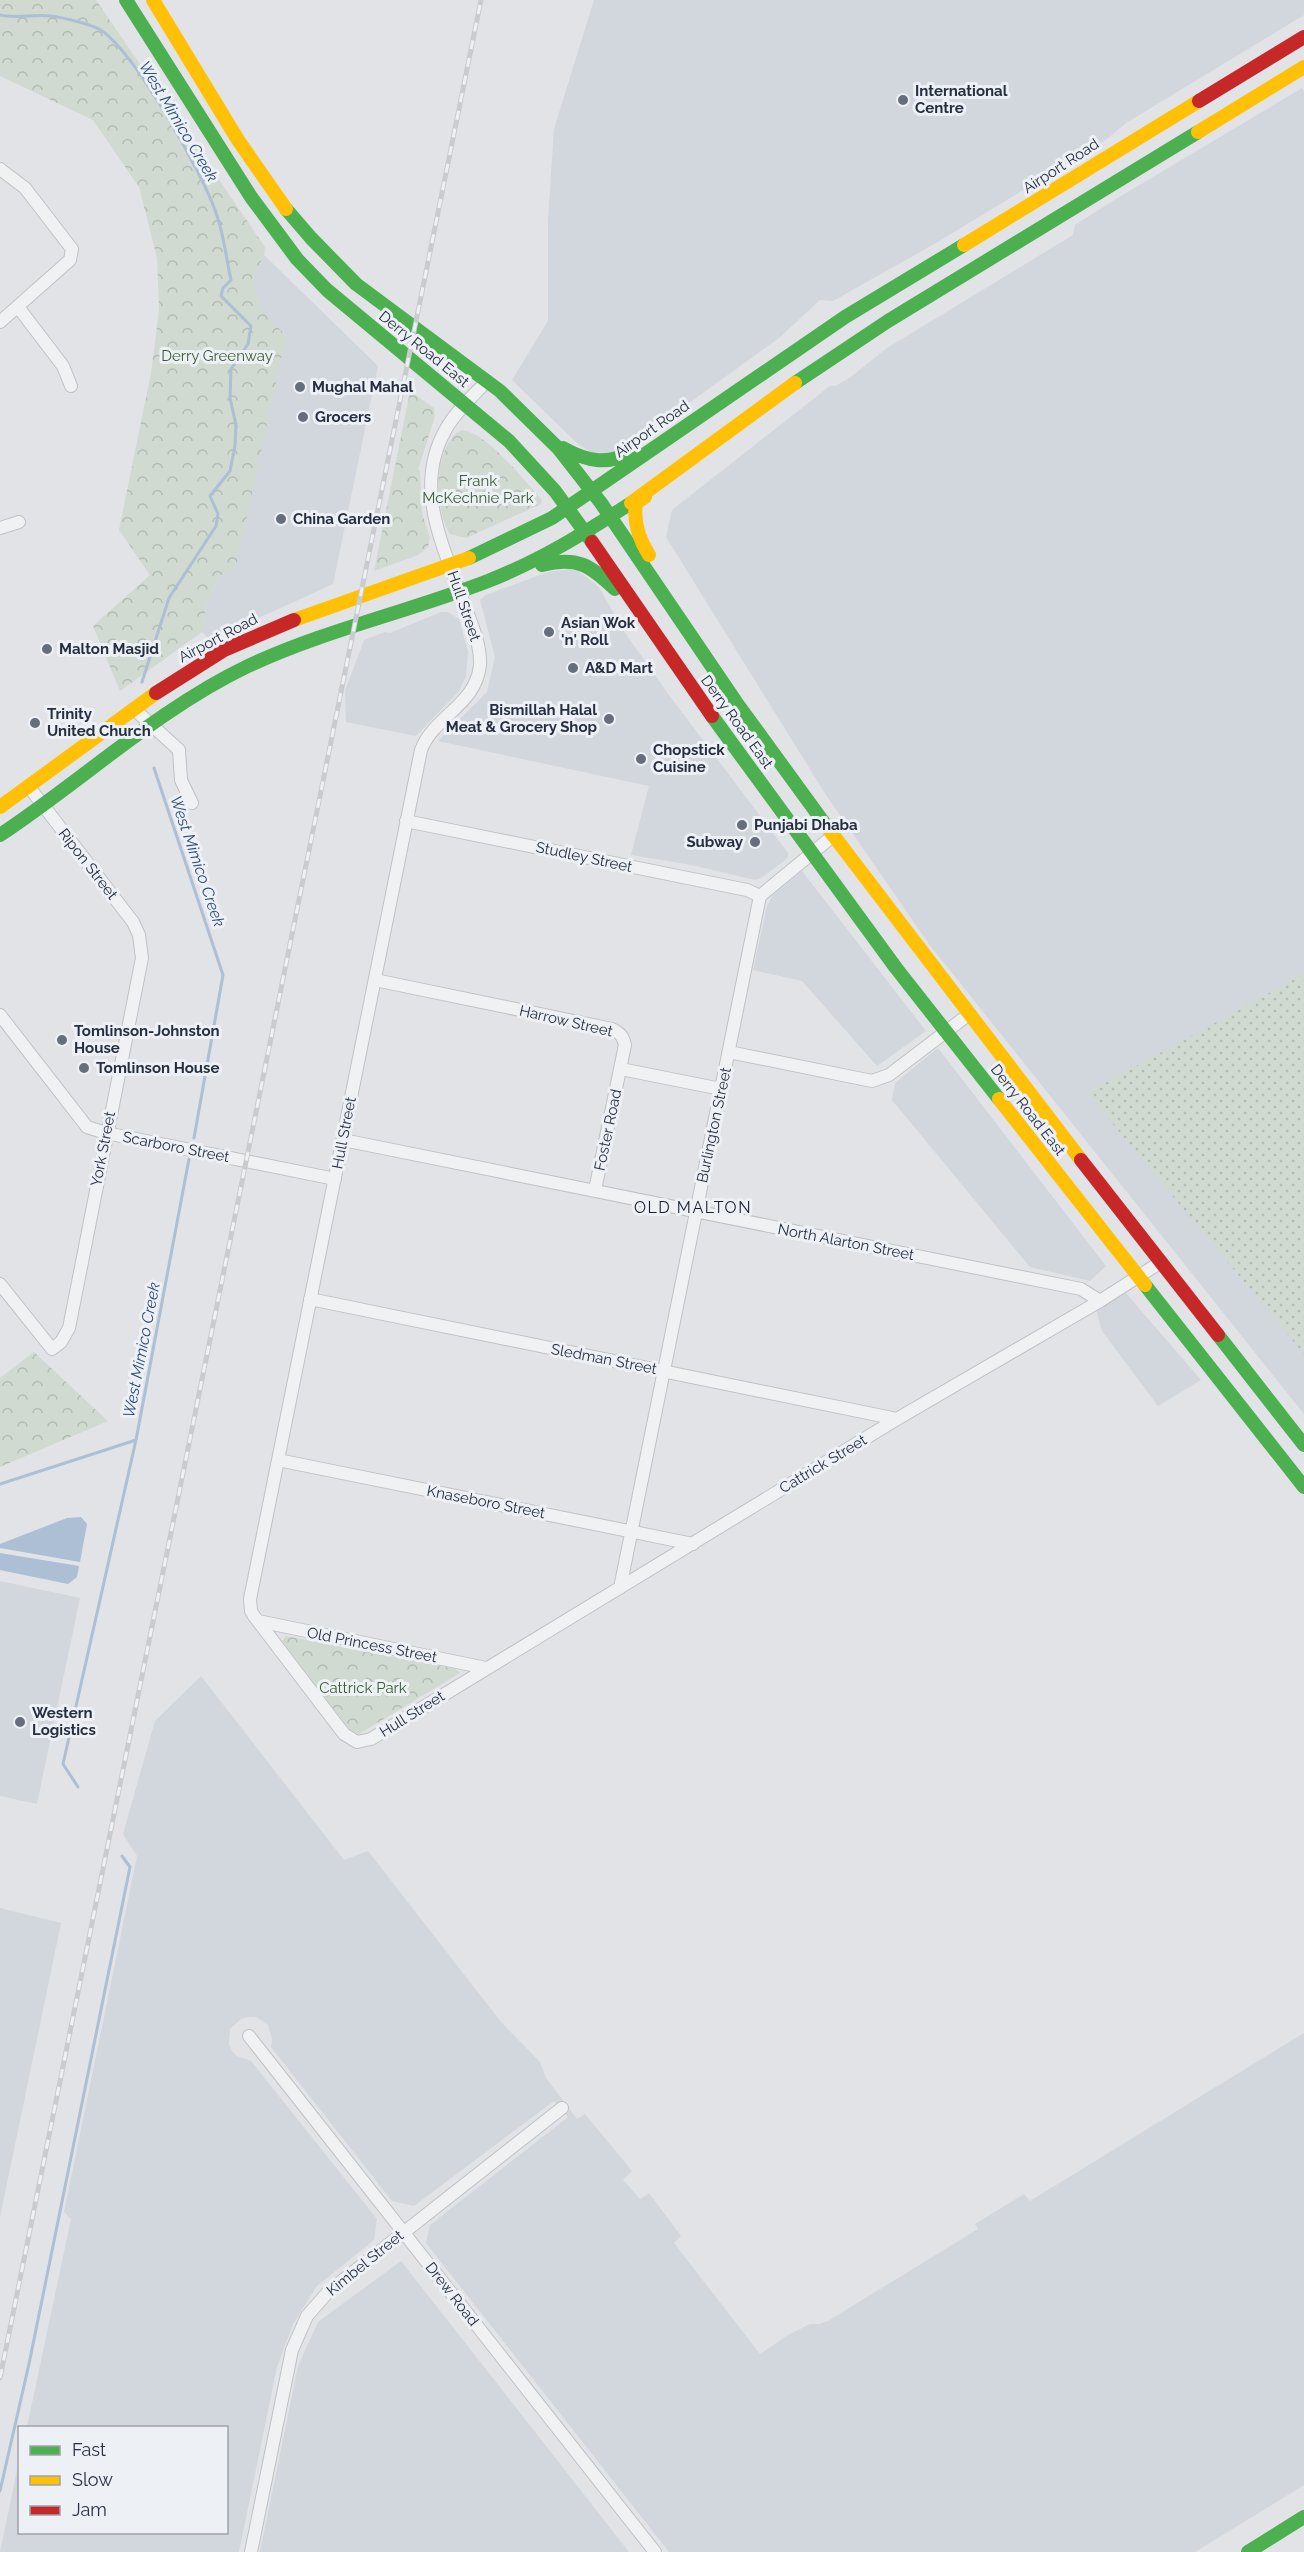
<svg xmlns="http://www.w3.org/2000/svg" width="1304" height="2552" viewBox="0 0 1304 2552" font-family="Raleway,sans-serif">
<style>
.built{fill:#d2d6dd}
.grass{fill:url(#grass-dots)}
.forest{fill:url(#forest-crowns)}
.water{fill:#acbfd4}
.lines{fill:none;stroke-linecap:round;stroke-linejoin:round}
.stream{stroke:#acbfd4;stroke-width:3}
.street-casing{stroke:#bfc1c4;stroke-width:14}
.street{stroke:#f0f1f3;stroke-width:12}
.fast{stroke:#4caf50;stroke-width:14}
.slow{stroke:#ffc107;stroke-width:14}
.jam{stroke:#c62828;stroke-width:14}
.rail-casing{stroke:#c9cbce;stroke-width:5}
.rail{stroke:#edf1f6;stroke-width:3;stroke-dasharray:9;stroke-linecap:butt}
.poi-dot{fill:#676e7b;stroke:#edf1f6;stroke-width:2}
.labels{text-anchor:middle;stroke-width:6;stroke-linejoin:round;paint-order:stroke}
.poi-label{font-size:15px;font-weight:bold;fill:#262f41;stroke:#edf1f6;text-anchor:start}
.street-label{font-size:15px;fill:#262f41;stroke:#edf1f6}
.park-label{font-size:15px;fill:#395d32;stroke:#edf1f6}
.water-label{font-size:16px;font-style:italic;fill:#2d4d77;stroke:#edf1f6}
.neighbourhood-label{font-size:16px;letter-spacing:1.5px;fill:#182031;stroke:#edf1f6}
</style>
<defs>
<pattern id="grass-dots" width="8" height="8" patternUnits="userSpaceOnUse" patternTransform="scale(1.5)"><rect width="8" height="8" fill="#d0dad0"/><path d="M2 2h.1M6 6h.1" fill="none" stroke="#b2bbb4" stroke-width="1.8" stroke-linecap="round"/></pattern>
<pattern id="forest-crowns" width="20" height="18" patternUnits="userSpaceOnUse" patternTransform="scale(1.5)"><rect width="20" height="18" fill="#d0dad0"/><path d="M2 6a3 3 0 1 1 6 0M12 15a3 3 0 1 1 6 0" fill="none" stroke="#b2bbb4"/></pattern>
</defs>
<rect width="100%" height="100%" fill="#e1e3e6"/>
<path class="built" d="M594,0H1304V15L1126,123L1107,139L936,243L833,301L820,300L779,338L696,398L635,440L609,453L591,452L578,444L512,380L548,321V222L554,129Z
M1302,88L1304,91V1414L929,944L826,795L666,537L672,510L830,386H836L852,376L887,348L1073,235L1075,225L1111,202Z
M264,255L378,366L333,584L210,640L202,632L206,606L219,576L286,336L261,309L252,279Z
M571,569L578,571L599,587L623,630L669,695L788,853V858L761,878L755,880L692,865L631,855L649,786L438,741L487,692L495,657L480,600L486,595L548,572Z
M441,612H448L459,619L468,652L466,676L459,691L416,736L346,722L345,691L364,640L385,632L390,633Z
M802,871L926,1031L877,1066L802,981L753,970L767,906L772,896Z
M938,1048L1106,1266L1090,1281L1030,1267L892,1100L895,1083Z
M1125,1292L1201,1380L1158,1406L1102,1331L1096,1309Z
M0,1581L80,1598L37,1804L0,1796Z
M201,1676L344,1860L368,1851L501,2022L540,2062L546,2078L577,2119L585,2114L632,2171L623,2180L640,2199L649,2193L681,2236L674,2243L760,2354L788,2335L810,2324H820L828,2321L978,2229L975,2224L1024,2194L1030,2201L1304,2033V2485L1195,2552H669L426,2243L430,2225L568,2117L554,2101L414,2206L392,2201L271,2047L272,2039L268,2025L256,2017H248L241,2019L230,2029L229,2044L232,2051L237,2056L251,2061L377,2219L374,2240L317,2286L293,2324L277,2367L239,2552H0L19,2461L20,2532H226V2428L27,2427L71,2219L64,2212L137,1856L123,1834L155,1721Z
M0,1908L61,1923L0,2217Z
M401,2261L629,2552H260L298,2366L318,2322Z"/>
<path class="grass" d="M1304,974V1354L1087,1093Z"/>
<path class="forest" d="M0,0H96L265,247L264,255L252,279L261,309L286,336L236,567L219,576L206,606L202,632L120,691L93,626L150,575L119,530L151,373L159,310L157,258L139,187L93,120L0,76Z
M410,391L434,408L435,416L418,470L420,471L422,513L430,538L428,547L418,555L374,571Z
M461,430C485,431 519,475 536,493L542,500L541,504L466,538L450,534C434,509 432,448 461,430Z
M34,1352L108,1421L0,1467V1378Z
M286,1636L456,1669L460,1673L359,1734L349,1729L282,1641Z"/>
<path class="water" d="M81,1517L87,1524L80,1562L0,1548V1544L67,1518Z
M0,1553L79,1566L77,1577L68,1584L0,1570Z"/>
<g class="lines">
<path class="stream" d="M0,15C17,19 33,14 50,16C62,17 89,24 99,29C134,50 202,172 216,213C224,234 226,258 231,280L223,288L221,296L251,326L248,344L231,369L230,398L236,425L235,446L230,471L210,496L218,514L216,526L169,598L142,682
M154,768L223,975L194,1138
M0,1484L136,1440
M78,1787L63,1764L136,1440L189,1159
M0,2491L29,2364L130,1867L122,1856"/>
<defs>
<path id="street" d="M0,169L25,188L72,249L70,260L0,322
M18,307L63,366L71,386
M487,381C473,396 456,411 446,429C412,488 444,547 464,604C471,622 481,645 480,665C476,705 434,716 421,750L250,1599L251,1611L254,1616L344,1734L357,1742L371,1739L897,1419L1100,1301L1161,1262
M0,528L19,522
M134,709L179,750L181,780L192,803
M406,821L747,890L760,896
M375,980L612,1029C620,1033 623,1036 625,1045L595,1190
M0,1015L87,1127L106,1133L335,1179
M729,1052L872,1081L889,1075L968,1015
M621,1069L721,1089
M343,1140L1081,1289L1100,1301
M0,1284L52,1349L61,1342L69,1328L142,958L139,935L133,922L29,787
M310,1299L897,1419
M278,1460L693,1544
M620,1588L760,896L834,835
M258,1621L486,1668
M249,2036L655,2552
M251,2552L292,2350L307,2316L328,2292L562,2108"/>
</defs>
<use href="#street" class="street-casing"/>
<use href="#street" class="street"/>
<path class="fast" d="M126,0L251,197L297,259L327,290L509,441L555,491L592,542
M286,209L311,238L356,284L500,391L558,448L601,503L736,702L827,827
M795,383L888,321L1198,132
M563,448C588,462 609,466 634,450
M469,558L552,518L845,317L964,245
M542,565C577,556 590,565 615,589
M712,716L896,968L999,1099
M0,835C83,780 158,709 248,666C325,630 408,612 488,581C539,561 585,533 631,503
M1145,1285L1304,1487
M1218,1335L1304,1445
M1248,2552L1304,2517"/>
<path class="slow" d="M153,0L238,140L286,209
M1198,132L1304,67
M964,245L1199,101
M645,497L636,503C633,522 639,539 649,555
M631,503L795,383
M294,620L469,558
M0,807L156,693
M827,827L1081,1160
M999,1099L1145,1285"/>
<path class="jam" d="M1199,101L1304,37
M592,542L712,716
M156,693L224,650L294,620
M1081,1160L1218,1335"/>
<defs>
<path id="rail" d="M0,2378L481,0"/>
</defs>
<use href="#rail" class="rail-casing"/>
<use href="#rail" class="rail"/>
</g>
<g class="poi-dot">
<circle cx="903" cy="100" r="6"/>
<circle cx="300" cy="387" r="6"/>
<circle cx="303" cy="417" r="6"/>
<circle cx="281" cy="519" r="6"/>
<circle cx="549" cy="632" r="6"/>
<circle cx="47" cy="649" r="6"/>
<circle cx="573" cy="668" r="6"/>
<circle cx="609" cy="719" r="6"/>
<circle cx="35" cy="723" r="6"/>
<circle cx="641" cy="759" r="6"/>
<circle cx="742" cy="825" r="6"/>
<circle cx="755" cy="842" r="6"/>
<circle cx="62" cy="1040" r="6"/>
<circle cx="84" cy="1068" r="6"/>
<circle cx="20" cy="1722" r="6"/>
</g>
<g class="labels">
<g class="poi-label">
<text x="915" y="96">International<tspan x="915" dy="17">Centre</tspan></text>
<text x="312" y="392">Mughal Mahal</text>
<text x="315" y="422">Grocers</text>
<text x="293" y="524">China Garden</text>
<text x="561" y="628">Asian Wok<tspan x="561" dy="17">'n' Roll</tspan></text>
<text x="59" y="654">Malton Masjid</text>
<text x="585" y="673">A&amp;D Mart</text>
<text x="597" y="715" text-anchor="end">Bismillah Halal<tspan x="597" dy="17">Meat &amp; Grocery Shop</tspan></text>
<text x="47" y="719">Trinity<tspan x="47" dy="17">United Church</tspan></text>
<text x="653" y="755">Chopstick<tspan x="653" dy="17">Cuisine</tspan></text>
<text x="754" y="830">Punjabi Dhaba</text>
<text x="743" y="847" text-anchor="end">Subway</text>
<text x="74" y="1036">Tomlinson-Johnston<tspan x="74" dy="17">House</tspan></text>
<text x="96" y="1073">Tomlinson House</text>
<text x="32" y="1718">Western<tspan x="32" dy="17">Logistics</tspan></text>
</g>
<g class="street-label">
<text transform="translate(1061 166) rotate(-33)" y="5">Airport Road</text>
<text transform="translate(424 349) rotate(39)" y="5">Derry Road East</text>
<text transform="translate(652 429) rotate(-35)" y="5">Airport Road</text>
<text transform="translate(464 606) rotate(71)" y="5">Hull Street</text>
<text transform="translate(218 638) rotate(-28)" y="5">Airport Road</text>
<text transform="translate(737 722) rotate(54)" y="5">Derry Road East</text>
<text transform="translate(584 857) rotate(12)" y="5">Studley Street</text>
<text transform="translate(88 864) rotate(52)" y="5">Ripon Street</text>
<text transform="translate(566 1021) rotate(13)" y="5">Harrow Street</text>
<text transform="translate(1028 1110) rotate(52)" y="5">Derry Road East</text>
<text transform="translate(714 1125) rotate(-78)" y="5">Burlington Street</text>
<text transform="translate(608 1130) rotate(-78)" y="5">Foster Road</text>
<text transform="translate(344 1133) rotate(-79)" y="5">Hull Street</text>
<text transform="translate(176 1147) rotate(11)" y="5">Scarboro Street</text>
<text transform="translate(103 1149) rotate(-79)" y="5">York Street</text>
<text transform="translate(846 1242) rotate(11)" y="5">North Alarton Street</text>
<text transform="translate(604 1359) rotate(11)" y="5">Sledman Street</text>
<text transform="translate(823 1464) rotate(-31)" y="5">Cattrick Street</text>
<text transform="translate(486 1502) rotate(11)" y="5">Knaseboro Street</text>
<text transform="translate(372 1645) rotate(11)" y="5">Old Princess Street</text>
<text transform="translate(412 1714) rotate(-32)" y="5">Hull Street</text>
<text transform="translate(365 2263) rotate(-39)" y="5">Kimbel Street</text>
<text transform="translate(452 2294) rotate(52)" y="5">Drew Road</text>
</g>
<g class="park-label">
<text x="217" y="361">Derry Greenway</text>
<text x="478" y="486">Frank<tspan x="478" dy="17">McKechnie Park</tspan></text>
<text x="363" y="1693">Cattrick Park</text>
</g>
<g class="water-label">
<text transform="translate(179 121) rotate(59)" y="6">West Mimico Creek</text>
<text transform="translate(198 861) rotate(71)" y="6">West Mimico Creek</text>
<text transform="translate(141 1350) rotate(-79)" y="6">West Mimico Creek</text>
</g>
<g class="neighbourhood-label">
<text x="693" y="1213">OLD MALTON</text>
</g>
</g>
<rect x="18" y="2426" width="210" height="108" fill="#edf1f6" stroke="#9da3ae" stroke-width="1.5"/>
<rect x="30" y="2446" width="30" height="9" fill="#4caf50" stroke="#9da3ae" stroke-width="1.5"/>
<text x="72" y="2456" font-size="18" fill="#262f41">Fast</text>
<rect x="30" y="2476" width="30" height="9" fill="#ffc107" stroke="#9da3ae" stroke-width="1.5"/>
<text x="72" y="2486" font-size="18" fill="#262f41">Slow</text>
<rect x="30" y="2506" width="30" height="9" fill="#c62828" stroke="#9da3ae" stroke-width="1.5"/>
<text x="72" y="2516" font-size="18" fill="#262f41">Jam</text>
</svg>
